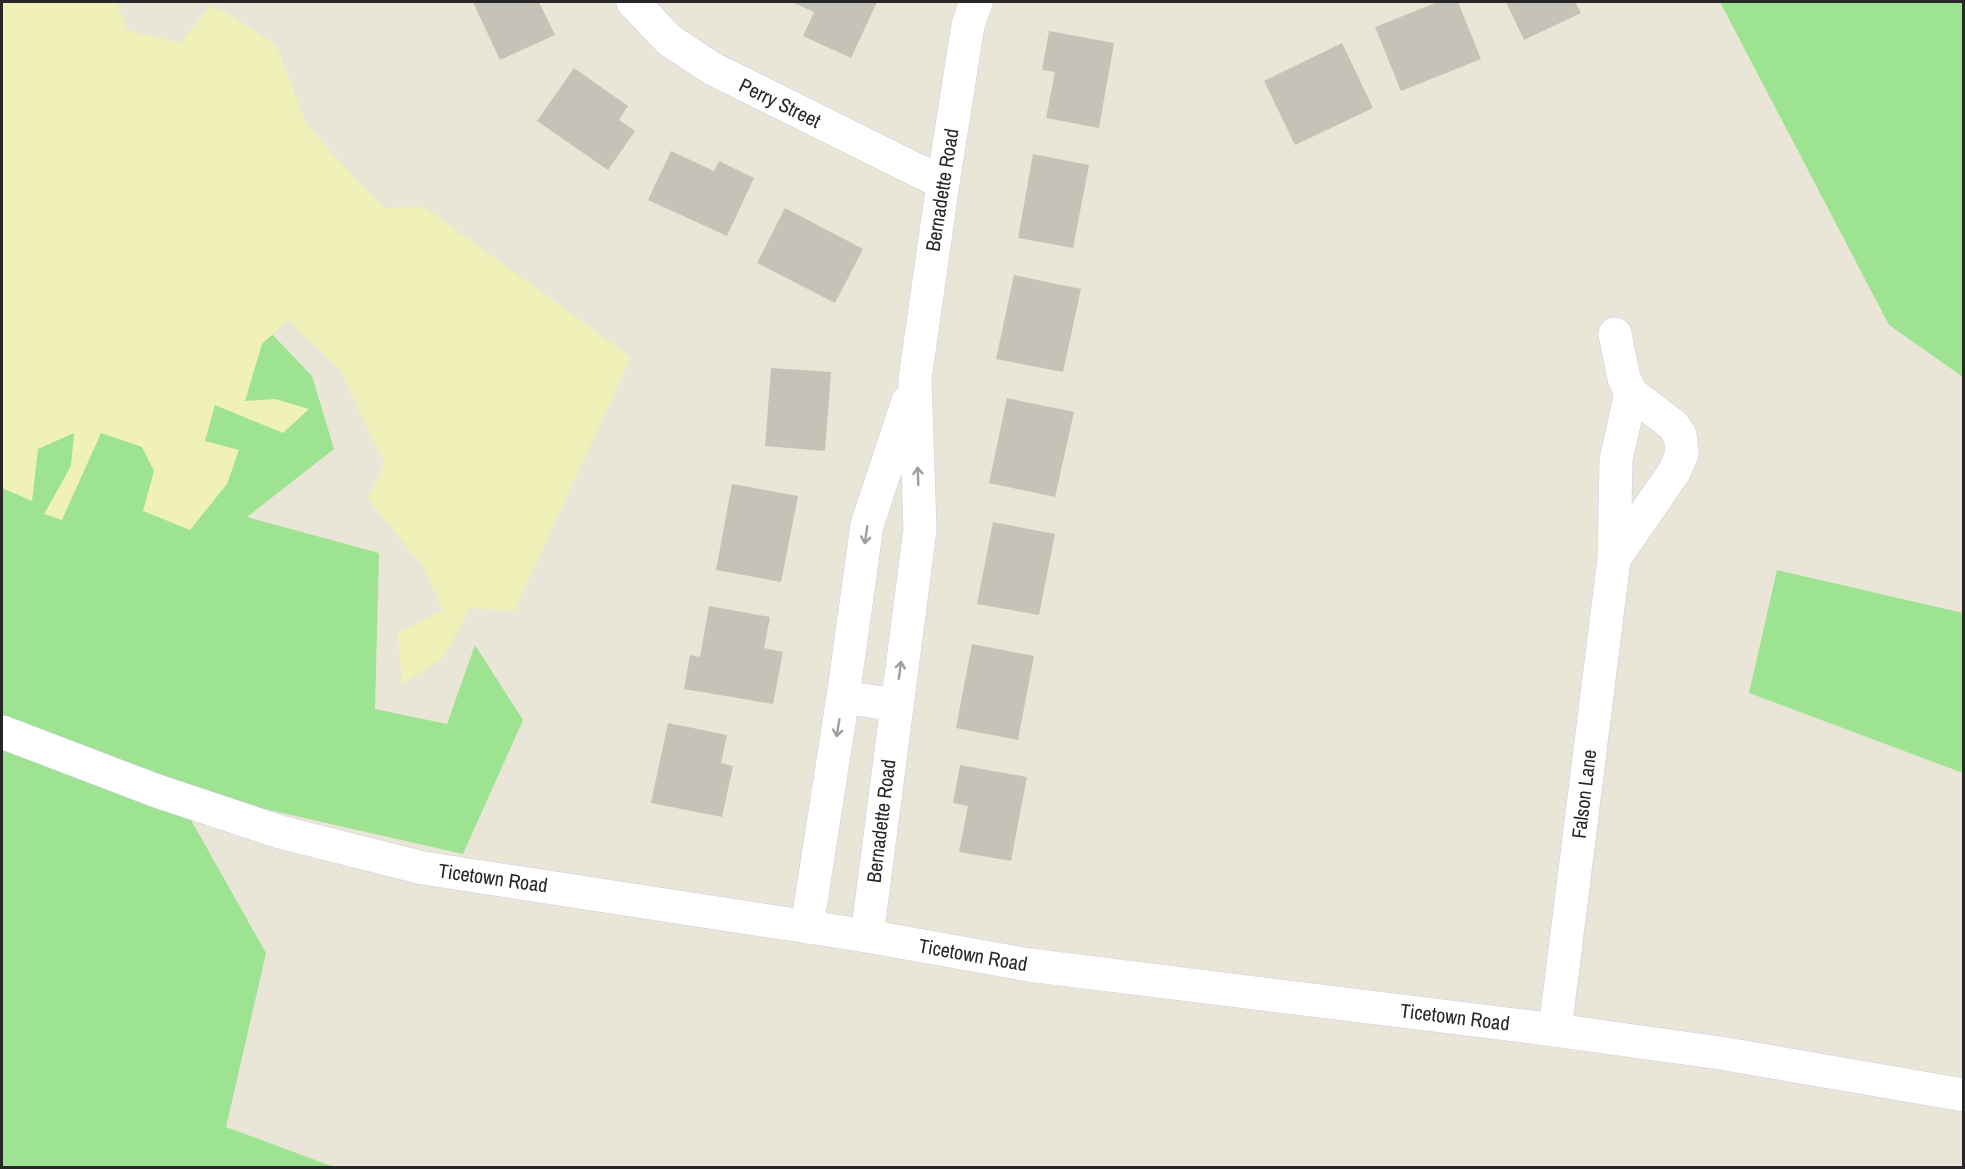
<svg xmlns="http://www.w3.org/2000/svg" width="1965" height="1169" viewBox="0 0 1965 1169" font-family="'Archivo Narrow',sans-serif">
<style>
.green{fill:#9de392}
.sand{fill:#eff1b8}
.building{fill:#c5c2b7}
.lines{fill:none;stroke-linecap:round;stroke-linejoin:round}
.minor-casing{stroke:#cdcde1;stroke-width:34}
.tertiary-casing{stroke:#cdcde1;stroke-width:34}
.minor{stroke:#fff;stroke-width:33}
.tertiary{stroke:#fff;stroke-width:33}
.oneway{stroke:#9e9e9e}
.labels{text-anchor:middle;stroke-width:5;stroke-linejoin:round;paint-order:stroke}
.street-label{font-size:20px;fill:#272727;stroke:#fff}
</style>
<rect width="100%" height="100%" fill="#eae6d7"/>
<path class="green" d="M1720,2H1963V377L1889,325Z
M141,197L312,376L334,449L247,517L379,553L375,709L447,724L475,645L523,720L463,854L173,788L266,953L226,1127L334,1167L2,1168V268Z
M1777,570L1963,613V773L1749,693Z"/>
<path class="sand" d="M2,2H117L127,30L180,43L212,4L276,45L306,124L351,174L385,208L424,207L631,357L514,611L470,608L443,658L402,684L398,632L443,610L422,565L367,498L385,464L340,370L288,320L262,344L245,401L275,399L309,409L283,433L215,405L205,441L239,450L227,484L190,530L143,511L154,471L142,447L101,433L62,520L44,514L71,466L74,433L38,449L32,501L2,488Z"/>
<path class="building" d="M473,2H539L555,35L500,60Z
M792,2H877L851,58L803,36L814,12Z
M1438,2H1458L1481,59L1401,91L1375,27Z
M1506,2H1575L1581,13L1524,40Z
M1049,31L1114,43L1099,128L1046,118L1055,72L1042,70Z
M1342,43L1373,108L1295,145L1264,81Z
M574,68L628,106L619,120L635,131L608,170L537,121Z
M671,151L714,171L719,161L754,178L727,236L648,200Z
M1033,154L1089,165L1073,248L1018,238Z
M785,208L863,249L835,303L757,263Z
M1014,275L1081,289L1063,372L996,359Z
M771,368L831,372L825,451L765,446Z
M1007,398L1074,412L1055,497L989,483Z
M732,484L798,496L781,582L716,570Z
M993,522L1055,534L1039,615L977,604Z
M709,606L770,617L764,648L783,652L773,704L684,689L690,655L700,657Z
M972,644L1034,656L1018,740L956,728Z
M668,723L727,735L721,763L733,766L722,817L651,803Z
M960,765L1027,777L1011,861L959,852L968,806L953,803Z"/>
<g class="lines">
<defs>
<path id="minor" d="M633,2L669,40L713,69L943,183
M1614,559L1616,460L1631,393
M843,697L896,705
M807,927L843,697L867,525L908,401
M867,936L920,530L915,379L943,183L968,25L976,2
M1555,1030L1614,559L1674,472L1682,454L1680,435L1673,425L1631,393L1624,378L1615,334"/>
<path id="tertiary" d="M2,732L157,791L280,832L423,868L867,936L1029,965L1555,1030L1720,1053L1964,1095"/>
</defs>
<use href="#minor" class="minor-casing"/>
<use href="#tertiary" class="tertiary-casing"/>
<use href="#minor" class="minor"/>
<use href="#tertiary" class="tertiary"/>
</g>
<defs><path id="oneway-shaft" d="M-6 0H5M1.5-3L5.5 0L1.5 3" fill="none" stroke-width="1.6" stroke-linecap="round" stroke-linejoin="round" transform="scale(1.5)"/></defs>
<g class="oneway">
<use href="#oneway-shaft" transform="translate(918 476) rotate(-92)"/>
<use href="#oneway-shaft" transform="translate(866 535) rotate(98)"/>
<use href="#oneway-shaft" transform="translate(900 670) rotate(-82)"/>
<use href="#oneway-shaft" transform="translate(838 728) rotate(99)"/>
</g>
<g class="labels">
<g class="street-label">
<text transform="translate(780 103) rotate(26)" y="7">Perry Street</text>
<text transform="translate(942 190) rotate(-81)" y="7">Bernadette Road</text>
<text transform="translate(1584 794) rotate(-83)" y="7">Falson Lane</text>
<text transform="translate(881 821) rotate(-83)" y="7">Bernadette Road</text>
<text transform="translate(493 878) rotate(8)" y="7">Ticetown Road</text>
<text transform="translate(973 955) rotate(10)" y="7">Ticetown Road</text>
<text transform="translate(1455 1017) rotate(7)" y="7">Ticetown Road</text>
</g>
</g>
<rect width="1965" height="1169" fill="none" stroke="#272727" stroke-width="6"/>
</svg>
